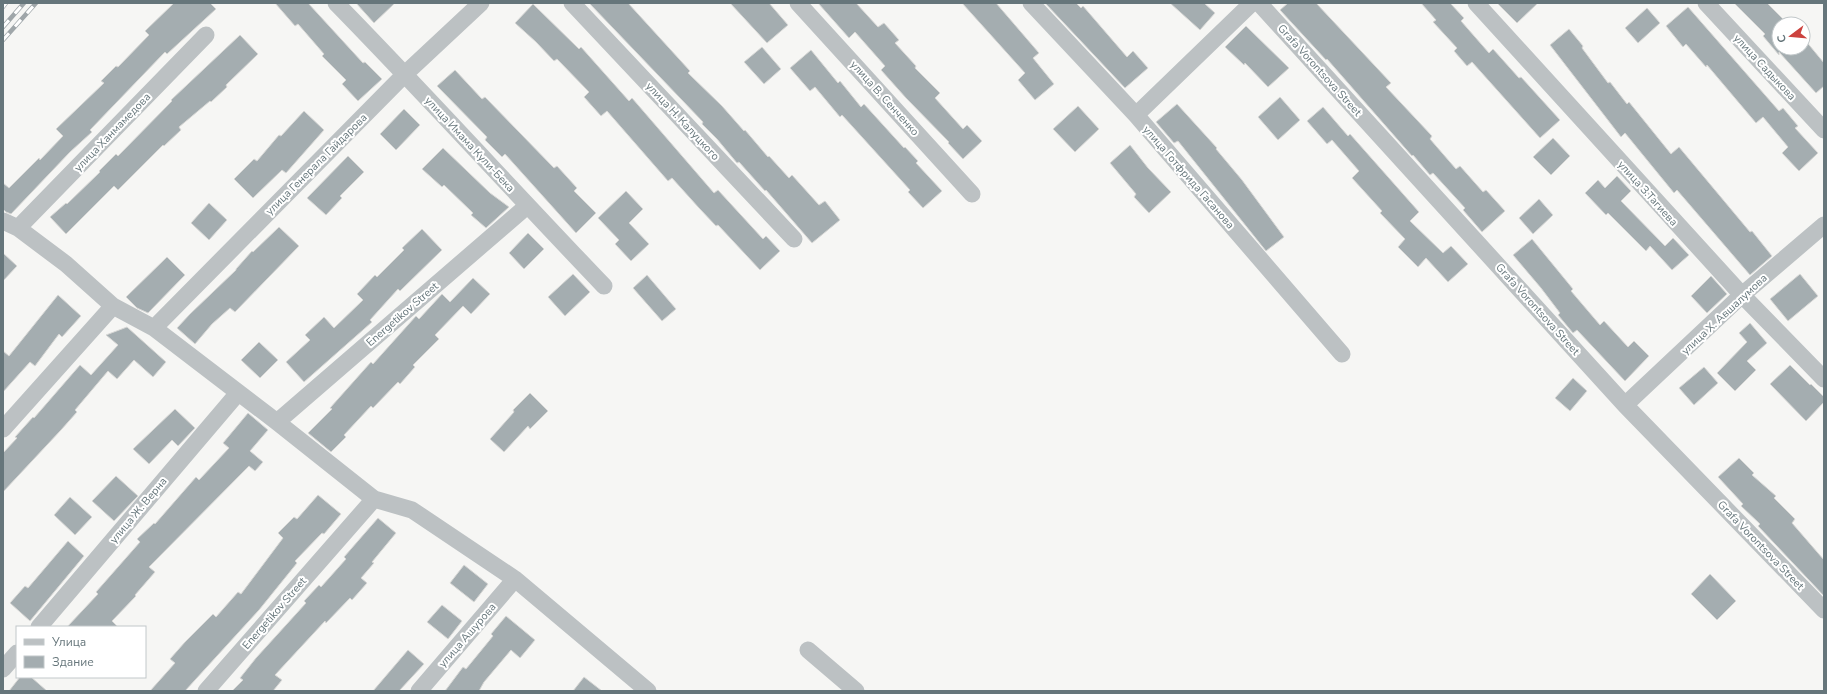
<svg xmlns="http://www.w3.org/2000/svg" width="1827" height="694" viewBox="0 0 1827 694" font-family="'Nunito Sans',sans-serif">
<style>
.building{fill:#a4adb0;stroke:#d8d8d6}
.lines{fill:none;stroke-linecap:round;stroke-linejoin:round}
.street{stroke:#bcc1c3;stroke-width:17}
.rail-casing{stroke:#9fa6a9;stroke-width:4.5}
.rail{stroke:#fff;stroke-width:3;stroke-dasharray:9;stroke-linecap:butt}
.labels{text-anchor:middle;stroke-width:4;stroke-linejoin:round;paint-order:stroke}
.street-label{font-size:11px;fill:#66767b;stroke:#fff}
</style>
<rect width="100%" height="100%" fill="#f6f6f4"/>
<path class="building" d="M174,3H210L216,9L167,54L165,52L90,130L92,132L70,152L11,214L6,212L3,209V183L9,188L39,158L40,160L63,136L56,129L104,83L101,81L116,66L118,67L149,35L145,31Z
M275,3H308L363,63L365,62L382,79L358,101L342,84L346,80L322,56L324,54L298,24L295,26Z
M356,3H395L374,23Z
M589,3H628L690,71L688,73L722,106L744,131L745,130L768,157L769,156L789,178L792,175L819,205L825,201L840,220L812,243L766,190L765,191L739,162L737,163L717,139L702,124L703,122Z
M730,3H769L788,25L767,43Z
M818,3H856L878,27L884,23L899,40L895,43L916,66L915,68L940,93L935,98L963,129L967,125L982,141L963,159L948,143L949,142L906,98L881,70L885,66L855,32L849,38Z
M962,3H996L1039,53L1033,58L1054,84L1035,100L1018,80L1025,73Z
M1045,3H1076L1081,8L1083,6L1127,57L1133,51L1148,68L1125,88Z
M1170,3H1204L1215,13L1200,30Z
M1288,3H1316L1391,83L1386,87L1432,136L1430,139L1456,169L1460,166L1483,192L1486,190L1505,211L1482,232L1463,210L1465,208L1433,173L1430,175L1413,155L1412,156L1327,59L1326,60L1280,10Z
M1421,3H1450L1464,18L1461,21L1489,53L1493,49L1519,78L1521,77L1560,120L1540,138L1472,62L1467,66L1454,51L1457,48L1433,22L1436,20Z
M1497,3H1538L1517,23Z
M1734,3H1767L1788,24H1779V48H1803V42L1805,40L1824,63V86L1816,93L1779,52V55L1763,36L1765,34Z
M533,4L579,49L581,47L629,101L632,98L714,193L718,190L763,239L766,236L780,251L760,270L718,225L716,226L699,208L672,178L668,181L607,111L601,116L584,97L589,92L557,59L554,61L536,42L515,23Z
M1688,7L1779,111L1783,108L1798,126L1795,128L1818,153L1799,171L1782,153L1788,147L1763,117L1756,123L1707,65L1706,67L1686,44L1683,47L1666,26Z
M1647,8L1660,23L1638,43L1625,28Z
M1246,26L1289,68L1268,87L1245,63L1244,65L1225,47Z
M1569,29L1583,46L1582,48L1608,83L1610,82L1627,104L1629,102L1671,154L1679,147L1750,232L1752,231L1772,256L1750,275L1677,190L1674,193L1625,133L1621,137L1550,45Z
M240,35L258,54L226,85L227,87L211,102L210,101L179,127L181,130L164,146L163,145L118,190L114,186L66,234L50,217L66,203L67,204L100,172L99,171L116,154L118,156L172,101L171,100Z
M762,47L781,69L764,84L744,62Z
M811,50L838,83L840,81L861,107L864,104L904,148L905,147L918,161L916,163L942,191L923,208L908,192L910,190L842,115L840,117L815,87L810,91L790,68Z
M455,70L482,99L485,97L554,168L557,166L577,188L574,191L596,213L576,233L505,154L502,157L485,140L487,137L437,86Z
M1280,97L1300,120L1278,140L1258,117Z
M1177,104L1217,148L1216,149L1242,180L1284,237L1266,251L1178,141L1174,143L1156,122Z
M1078,106L1099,129L1075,152L1053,129Z
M1323,107L1348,136L1350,134L1419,212L1410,221L1443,253L1451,246L1468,264L1448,282L1426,258L1418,267L1398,247L1405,239L1380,213L1382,211L1352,178L1359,171L1332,140L1327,144L1307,121Z
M404,109L420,125L396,150L380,134Z
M304,111L324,130L286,173L282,170L253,198L234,179L254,159L257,161L279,135L281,136Z
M1553,138L1570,156L1551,175L1533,157Z
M1130,145L1148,168L1171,192L1149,213L1134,197L1136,194L1110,163Z
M443,148L490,193L509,207L486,228L471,215L473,213L444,185L442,187L422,169Z
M348,156L364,172L340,196L342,198L326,215L307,198Z
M1617,176L1631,191L1621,201L1665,246L1673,238L1689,255L1672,270L1650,246L1646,251L1608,213L1606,215L1585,193L1598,180L1605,188Z
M626,191L643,209L629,223L649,244L631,261L615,244L619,240L598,218Z
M1539,199L1553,215L1533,234L1519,218Z
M209,203L227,220L209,240L191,223Z
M279,227L299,246L235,312L230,308L212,324L195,344L177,328L190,314L236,270V269L252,251L253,252Z
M422,229L442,250L400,291L398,289L370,320L372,322L304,382L286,362L310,340L305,335L324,317L334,328L363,300L357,294L375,275L377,277L404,250L402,248Z
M528,233L544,249L524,269L509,253Z
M1532,239L1573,289L1571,291L1600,325L1604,321L1628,347L1634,341L1649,356L1625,381L1577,330L1573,333L1558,315L1560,313L1541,288L1513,255Z
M3,253L17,266L3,281Z
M167,257L185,275L148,313L137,308L126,297Z
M573,274L590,292L565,316L548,297Z
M1800,274L1818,296L1788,321L1770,299Z
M647,275L676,309L662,321L633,288Z
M1711,276L1727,294L1707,313L1691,296Z
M473,278L490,294L471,314L463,306L435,335L439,339L413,365L415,367L400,384L398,382L373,408L371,406L344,435L346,437L331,452L308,433L332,409L330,408L371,362L373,364L416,316L419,319L442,294L450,302Z
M58,295L81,316L62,337L59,334L35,366L30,362L3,392V351L9,356Z
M1750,323L1767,343L1747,361L1756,370L1735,391L1717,373L1747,342L1739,333Z
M127,327L166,362L153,377L134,360L117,379L108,371L75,410L77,412L61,430L3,492V453L17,438L15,437L33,417L34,418L80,365L91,375L118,345L106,335Z
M259,342L278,360L260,378L241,360Z
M1790,365L1810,385L1811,384L1824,397V402L1806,421L1770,384Z
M1704,367L1718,383L1694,405L1679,388Z
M1573,378L1587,391L1570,411L1555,398Z
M530,393L548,411L530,429L528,426L504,452L490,439L514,412L513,410Z
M175,409L195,428L178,446L172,440L149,464L133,449Z
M248,413L268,430L250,451L263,462L255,471L249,466L149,567L155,572L135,595L136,596L112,621L118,627H67L98,594L96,592L140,542L137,539L154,523L155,524L196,477L199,480L229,448L223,443Z
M1739,458L1754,473L1752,475L1776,496L1774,498L1795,519L1792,523L1824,560V596L1758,526L1760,524L1741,506L1743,504L1718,477Z
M116,476L138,496L114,521L92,501Z
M318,495L341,514L324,534L322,533L295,561L297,563L259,610L185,691H150L175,663L170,659L185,642L213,614L216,617L238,592L241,594L283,538L278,533L294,517L297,519Z
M70,497L92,517L75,535L54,515Z
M378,518L396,533L372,562L374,563L361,578L367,583L352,600L350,598L326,623L325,621L275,675L282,680L273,691H232L243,680L240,678L256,658L306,603L304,601L319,585L321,587L346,559L344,557Z
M68,541L84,556L30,621L10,603L25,586L28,588Z
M464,565L488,584L474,602L450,583Z
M1710,574L1736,601L1717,620L1691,594Z
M442,605L462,621L448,639L427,622Z
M506,616L535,640L520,658L511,650L484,682L479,691H445L463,667L466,669L493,636L491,634Z
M408,650L424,664L399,691H373Z
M20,677H31L47,691H9Z
M584,677L602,691H573Z"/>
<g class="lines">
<path class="street" d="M336,3C427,96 514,192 604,286
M572,3L794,239
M798,3L972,194
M1031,3L1136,115L1342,354
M1259,3L1625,405L1824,610
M1476,3L1742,295L1824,379
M1706,3L1824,130
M1136,115L1252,3
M3,221L18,228L66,264L113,306L154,328L277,422L374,499L412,510L515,579L648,691
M18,228L206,35
M154,328L405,74L481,3
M1625,405L1742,295L1824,225
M277,422L527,206
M3,429L113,306
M39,627L238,393
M808,650L856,691
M3,669L17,653
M206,691L374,499
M419,691L515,579"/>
<defs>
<path id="rail" d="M3,7L6,3
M3,27L24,3
M3,40L36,3"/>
</defs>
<use href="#rail" class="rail-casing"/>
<use href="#rail" class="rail"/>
</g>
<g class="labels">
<g class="street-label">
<text transform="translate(1765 67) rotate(47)" y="4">улица Садыкова</text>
<text transform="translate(1320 70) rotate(48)" y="4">Grafa Vorontsova Street</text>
<text transform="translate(885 98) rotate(48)" y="4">улица В. Сенченко</text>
<text transform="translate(683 121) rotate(47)" y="4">улица Н. Калуцкого</text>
<text transform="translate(112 132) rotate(-46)" y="4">улица Ханмамедова</text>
<text transform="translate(470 144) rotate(47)" y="4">улица Имама Кули-Бека</text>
<text transform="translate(316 164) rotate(-45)" y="4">улица Генерала Гайдарова</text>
<text transform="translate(1189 177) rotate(49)" y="4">улица Готфрида Гасанова</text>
<text transform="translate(1648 193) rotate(48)" y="4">улица З.Тагиева</text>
<text transform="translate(1538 309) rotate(48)" y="4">Grafa Vorontsova Street</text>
<text transform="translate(402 314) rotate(-41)" y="4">Energetikov Street</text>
<text transform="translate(1724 314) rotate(-43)" y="4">улица Х. Авшалумова</text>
<text transform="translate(138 510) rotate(-50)" y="4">улица Ж. Верна</text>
<text transform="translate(1761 545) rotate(46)" y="4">Grafa Vorontsova Street</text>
<text transform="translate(274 613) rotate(-49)" y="4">Energetikov Street</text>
<text transform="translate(467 635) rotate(-49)" y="4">улица Ашурова</text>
</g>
</g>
<rect width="1827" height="694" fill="none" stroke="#66767b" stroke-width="8"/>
<rect x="16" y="626" width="130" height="52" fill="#ffffff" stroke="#c2c8ca"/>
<rect x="24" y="639" width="20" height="6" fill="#bcc1c3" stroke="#c2c8ca"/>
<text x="52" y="646" font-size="12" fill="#66767b">Улица</text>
<rect x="24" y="656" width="20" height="12" fill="#a4adb0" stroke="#c2c8ca"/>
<text x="52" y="666" font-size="12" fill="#66767b">Здание</text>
<g transform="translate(1791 36) rotate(254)"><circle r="19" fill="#ffffff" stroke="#c2c8ca"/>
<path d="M0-3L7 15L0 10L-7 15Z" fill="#cc423e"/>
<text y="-6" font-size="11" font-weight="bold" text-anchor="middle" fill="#66767b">С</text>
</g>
</svg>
